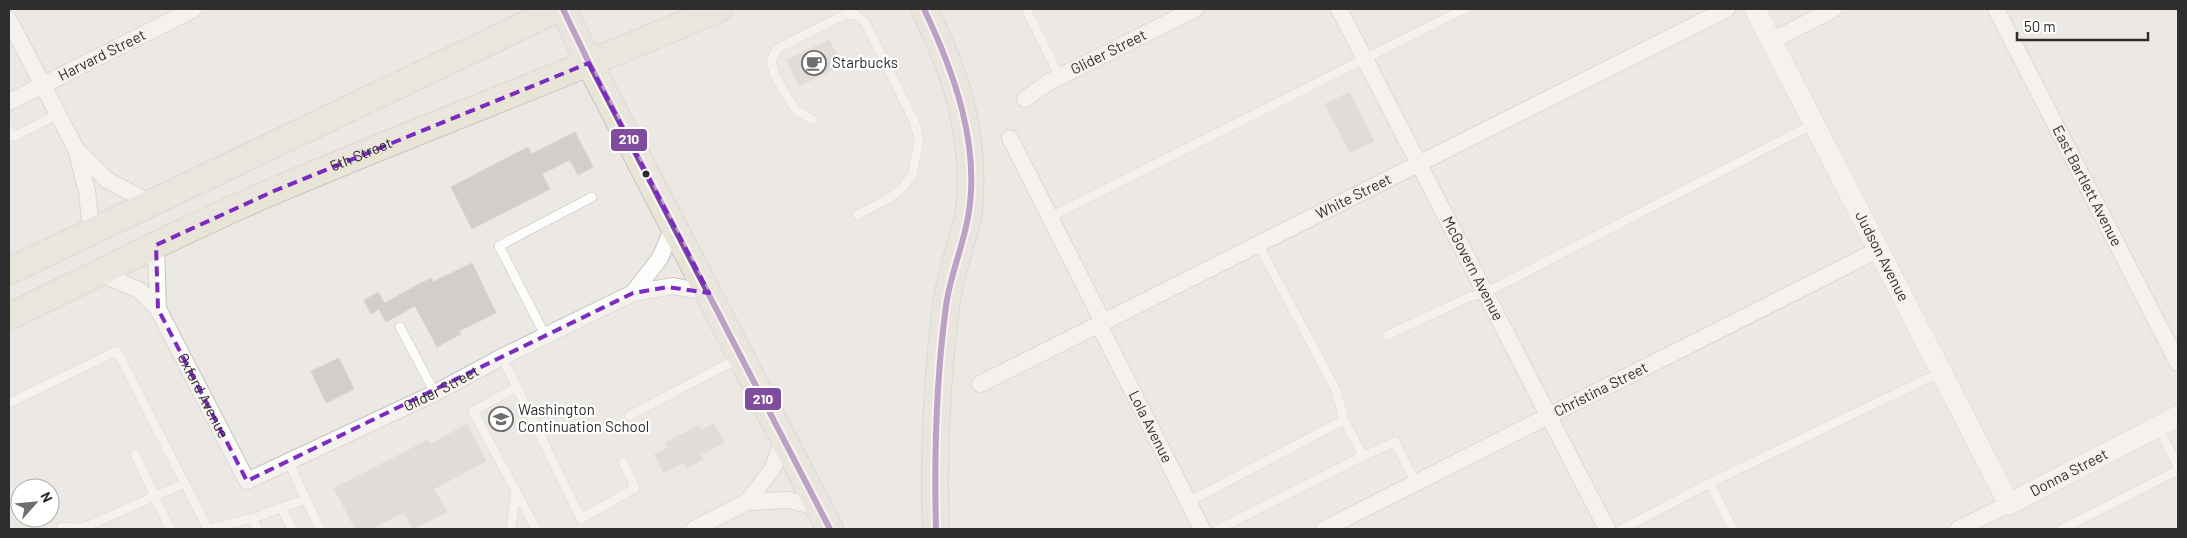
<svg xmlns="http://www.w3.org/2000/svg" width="2187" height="538" viewBox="0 0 2187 538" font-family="Barlow,sans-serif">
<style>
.building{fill:#d1cecb;stroke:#d7d4d0}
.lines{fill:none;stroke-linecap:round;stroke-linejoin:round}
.service-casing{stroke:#c5c4c5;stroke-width:10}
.minor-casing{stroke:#c5c4c5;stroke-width:18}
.tertiary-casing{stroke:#c5c4c5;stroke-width:22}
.primary-casing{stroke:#c6c5c4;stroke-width:28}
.service{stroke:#fcfcfb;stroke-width:9}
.minor{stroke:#fcfcfb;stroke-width:16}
.tertiary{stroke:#fcfcfb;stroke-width:21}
.primary{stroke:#e8e4d6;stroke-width:26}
.bus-1-casing{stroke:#fff;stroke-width:10}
.bus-1{stroke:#804c9e;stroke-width:6}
.marked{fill:none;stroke:#7b2cbf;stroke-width:4;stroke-dasharray:10 6;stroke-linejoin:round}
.bus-dot{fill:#2e2e2e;stroke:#fff;stroke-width:2}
.labels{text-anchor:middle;stroke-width:4.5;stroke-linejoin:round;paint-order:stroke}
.street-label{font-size:15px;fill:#2e2e2e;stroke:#fff}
.poi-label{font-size:15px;fill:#2e2e2e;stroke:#fff;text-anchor:start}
.line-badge{stroke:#fff;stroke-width:2}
.badge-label{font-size:14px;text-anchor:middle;font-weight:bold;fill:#fff}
</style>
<rect width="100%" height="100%" fill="#ece8e4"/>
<path class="building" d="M829,40L842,65L799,86L787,60Z
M1349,92L1374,141L1350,153L1325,104Z
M575,132L593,167L578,175L570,160L542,174L550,189L472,229L451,187L528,147L532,154Z
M472,263L496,313L459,331L461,334L437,347L415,306L386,322L379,309L371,314L364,300L378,292L384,303L431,278L433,282Z
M339,358L354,389L326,403L311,371Z
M467,424L486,461L434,489L447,512L413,529L404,512L371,529H355L334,488L428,440L430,444Z
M714,424L724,443L701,455L703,459L687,468L684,462L664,473L654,455L668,448L665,443L699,425L702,430Z"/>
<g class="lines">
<defs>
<path id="service" d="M1026,9L1060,77
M813,120L797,111L788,98L775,76L771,61L777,49L844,15L855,14L865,22L915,123L919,141L912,175L903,187L893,196L857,215
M9,129L13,137L58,114
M1050,217L1464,9
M1258,244L1336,390L1344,420
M400,327L435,393
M545,335L499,246L592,197
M1388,335L1469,297L1485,293L1813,124
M502,357L581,519L635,488L623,462
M517,387L473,411L536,529
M9,403L117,351L208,529
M629,416L739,358
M2158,427L2178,466
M135,454L170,529
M1363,456L1395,442L1416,483
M288,461L320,529
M1710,483L1941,372
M1188,502L1344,420L1363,456L1219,529
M281,508L292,529
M253,518L306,499
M61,527L83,528L185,483
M208,529L253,518L257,529
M511,529L516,491
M1622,529L1710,483L1733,529
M2062,529L2178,470"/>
<g id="minor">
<path id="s1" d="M1339,9L1607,529"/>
<path id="s2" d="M1996,9L2178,363"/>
<path d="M9,20L76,149L87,191L91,230"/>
<path d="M1771,41L1834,9"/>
<path id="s3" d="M1025,99L1049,82L1195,9"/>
<path id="s4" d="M9,102L194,9"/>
<path d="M1010,138L1103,322"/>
<path d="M76,149L107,180L149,202"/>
<path d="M156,245L158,309"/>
<path id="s5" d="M99,273L139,290L158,309L247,481L435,393L502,357L633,293L673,286L709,293"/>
<path d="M633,293L660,258L674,225"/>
<path id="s6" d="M1099,325L1202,529"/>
<path id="s7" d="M980,384L1727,9"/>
<path d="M747,502L773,468L783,439"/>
<path d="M694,529L747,502L788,500L818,507"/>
<path id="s8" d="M1324,529L1878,250"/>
<path d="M1958,529L2009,504"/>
</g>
<g id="tertiary">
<path id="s9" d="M1755,9L2009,504L2178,416"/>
</g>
<g id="primary">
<path d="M563,9L589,63L830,529"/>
<path d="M924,9C957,75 976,135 969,210C969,219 965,229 962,239C956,261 949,283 946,306C937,379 933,455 936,529"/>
<path d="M9,271L558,9"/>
<path id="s10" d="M9,317C97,274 185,229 276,190C423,128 572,72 719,9"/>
</g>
</defs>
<use href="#service" class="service-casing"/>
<use href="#minor" class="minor-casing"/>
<use href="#tertiary" class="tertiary-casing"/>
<use href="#primary" class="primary-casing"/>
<use href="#service" class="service"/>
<use href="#minor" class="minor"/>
<use href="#tertiary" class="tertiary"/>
<use href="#primary" class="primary"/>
<defs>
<path id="bus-1" d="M563,9L589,63L830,529
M924,9C954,72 981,146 968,217C963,247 950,275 946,306C936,380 934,454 936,529"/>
</defs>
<use href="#bus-1" class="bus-1-casing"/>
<use href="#bus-1" class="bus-1"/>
</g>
<path d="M0 0H2187V538H0ZM589,63L709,293L668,287L633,293L247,481L158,309L156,245L274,191Z" fill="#ece8e4" fill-opacity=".55" fill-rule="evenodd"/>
<path class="marked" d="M589,63L709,293L668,287L633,293L247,481L158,309L156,245L274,191Z"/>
<defs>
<symbol id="cafe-ring" viewBox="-11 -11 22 22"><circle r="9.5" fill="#fff" stroke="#706f6e" stroke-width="1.5"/><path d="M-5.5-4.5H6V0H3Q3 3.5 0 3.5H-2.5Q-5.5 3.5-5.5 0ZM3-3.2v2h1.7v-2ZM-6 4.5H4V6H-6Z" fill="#706f6e"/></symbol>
<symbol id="school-ring" viewBox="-11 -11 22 22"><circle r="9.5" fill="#fff" stroke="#706f6e" stroke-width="1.5"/><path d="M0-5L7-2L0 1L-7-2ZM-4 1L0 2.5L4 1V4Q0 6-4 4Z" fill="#706f6e"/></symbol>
</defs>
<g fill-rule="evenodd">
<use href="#cafe-ring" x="800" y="49" width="28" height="28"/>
<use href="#school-ring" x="487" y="405" width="28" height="28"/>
</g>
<circle class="bus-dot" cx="646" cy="174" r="4.5"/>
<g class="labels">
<g class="street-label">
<text dy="5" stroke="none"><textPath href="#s3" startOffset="96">Glider Street</textPath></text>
<text dy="5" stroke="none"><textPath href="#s4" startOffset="104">Harvard Street</textPath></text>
<text dy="5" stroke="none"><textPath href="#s10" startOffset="388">5th Street</textPath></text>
<text dy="5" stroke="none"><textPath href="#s2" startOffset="199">East Bartlett Avenue</textPath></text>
<text dy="5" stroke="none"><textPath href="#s7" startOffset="418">White Street</textPath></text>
<text dy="5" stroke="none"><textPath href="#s9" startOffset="278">Judson Avenue</textPath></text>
<text dy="5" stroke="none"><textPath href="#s1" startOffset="292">McGovern Avenue</textPath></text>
<text dy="5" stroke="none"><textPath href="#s5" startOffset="479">Glider Street</textPath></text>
<text dy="5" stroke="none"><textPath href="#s8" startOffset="310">Christina Street</textPath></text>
<text dy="5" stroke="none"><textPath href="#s5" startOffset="168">Oxford Avenue</textPath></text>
<text dy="5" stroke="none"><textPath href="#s6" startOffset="114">Lola Avenue</textPath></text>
<text dy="5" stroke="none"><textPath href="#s9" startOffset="624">Donna Street</textPath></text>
</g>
<g class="poi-label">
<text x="832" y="68">Starbucks</text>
<text x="518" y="415">Washington<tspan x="518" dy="17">Continuation School</tspan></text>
</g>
</g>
<g class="line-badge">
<rect x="610" y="128" width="38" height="24" rx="5" fill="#804c9e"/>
<rect x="744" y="387" width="38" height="24" rx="5" fill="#804c9e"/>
</g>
<g class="badge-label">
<text x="629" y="144">210</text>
<text x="763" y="404">210</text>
</g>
<rect width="2187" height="538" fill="none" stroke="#2e2e2e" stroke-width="20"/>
<g transform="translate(35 503) rotate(63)"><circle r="24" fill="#ffffff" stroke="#ababab"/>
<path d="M0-4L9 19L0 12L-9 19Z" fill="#706f6e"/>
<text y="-8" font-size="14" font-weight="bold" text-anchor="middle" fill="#2e2e2e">N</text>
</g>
<path d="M2017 32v8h131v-8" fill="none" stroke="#2e2e2e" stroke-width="2.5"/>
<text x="2024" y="32" font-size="15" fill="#2e2e2e" stroke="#ffffff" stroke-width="4" paint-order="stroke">50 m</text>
</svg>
